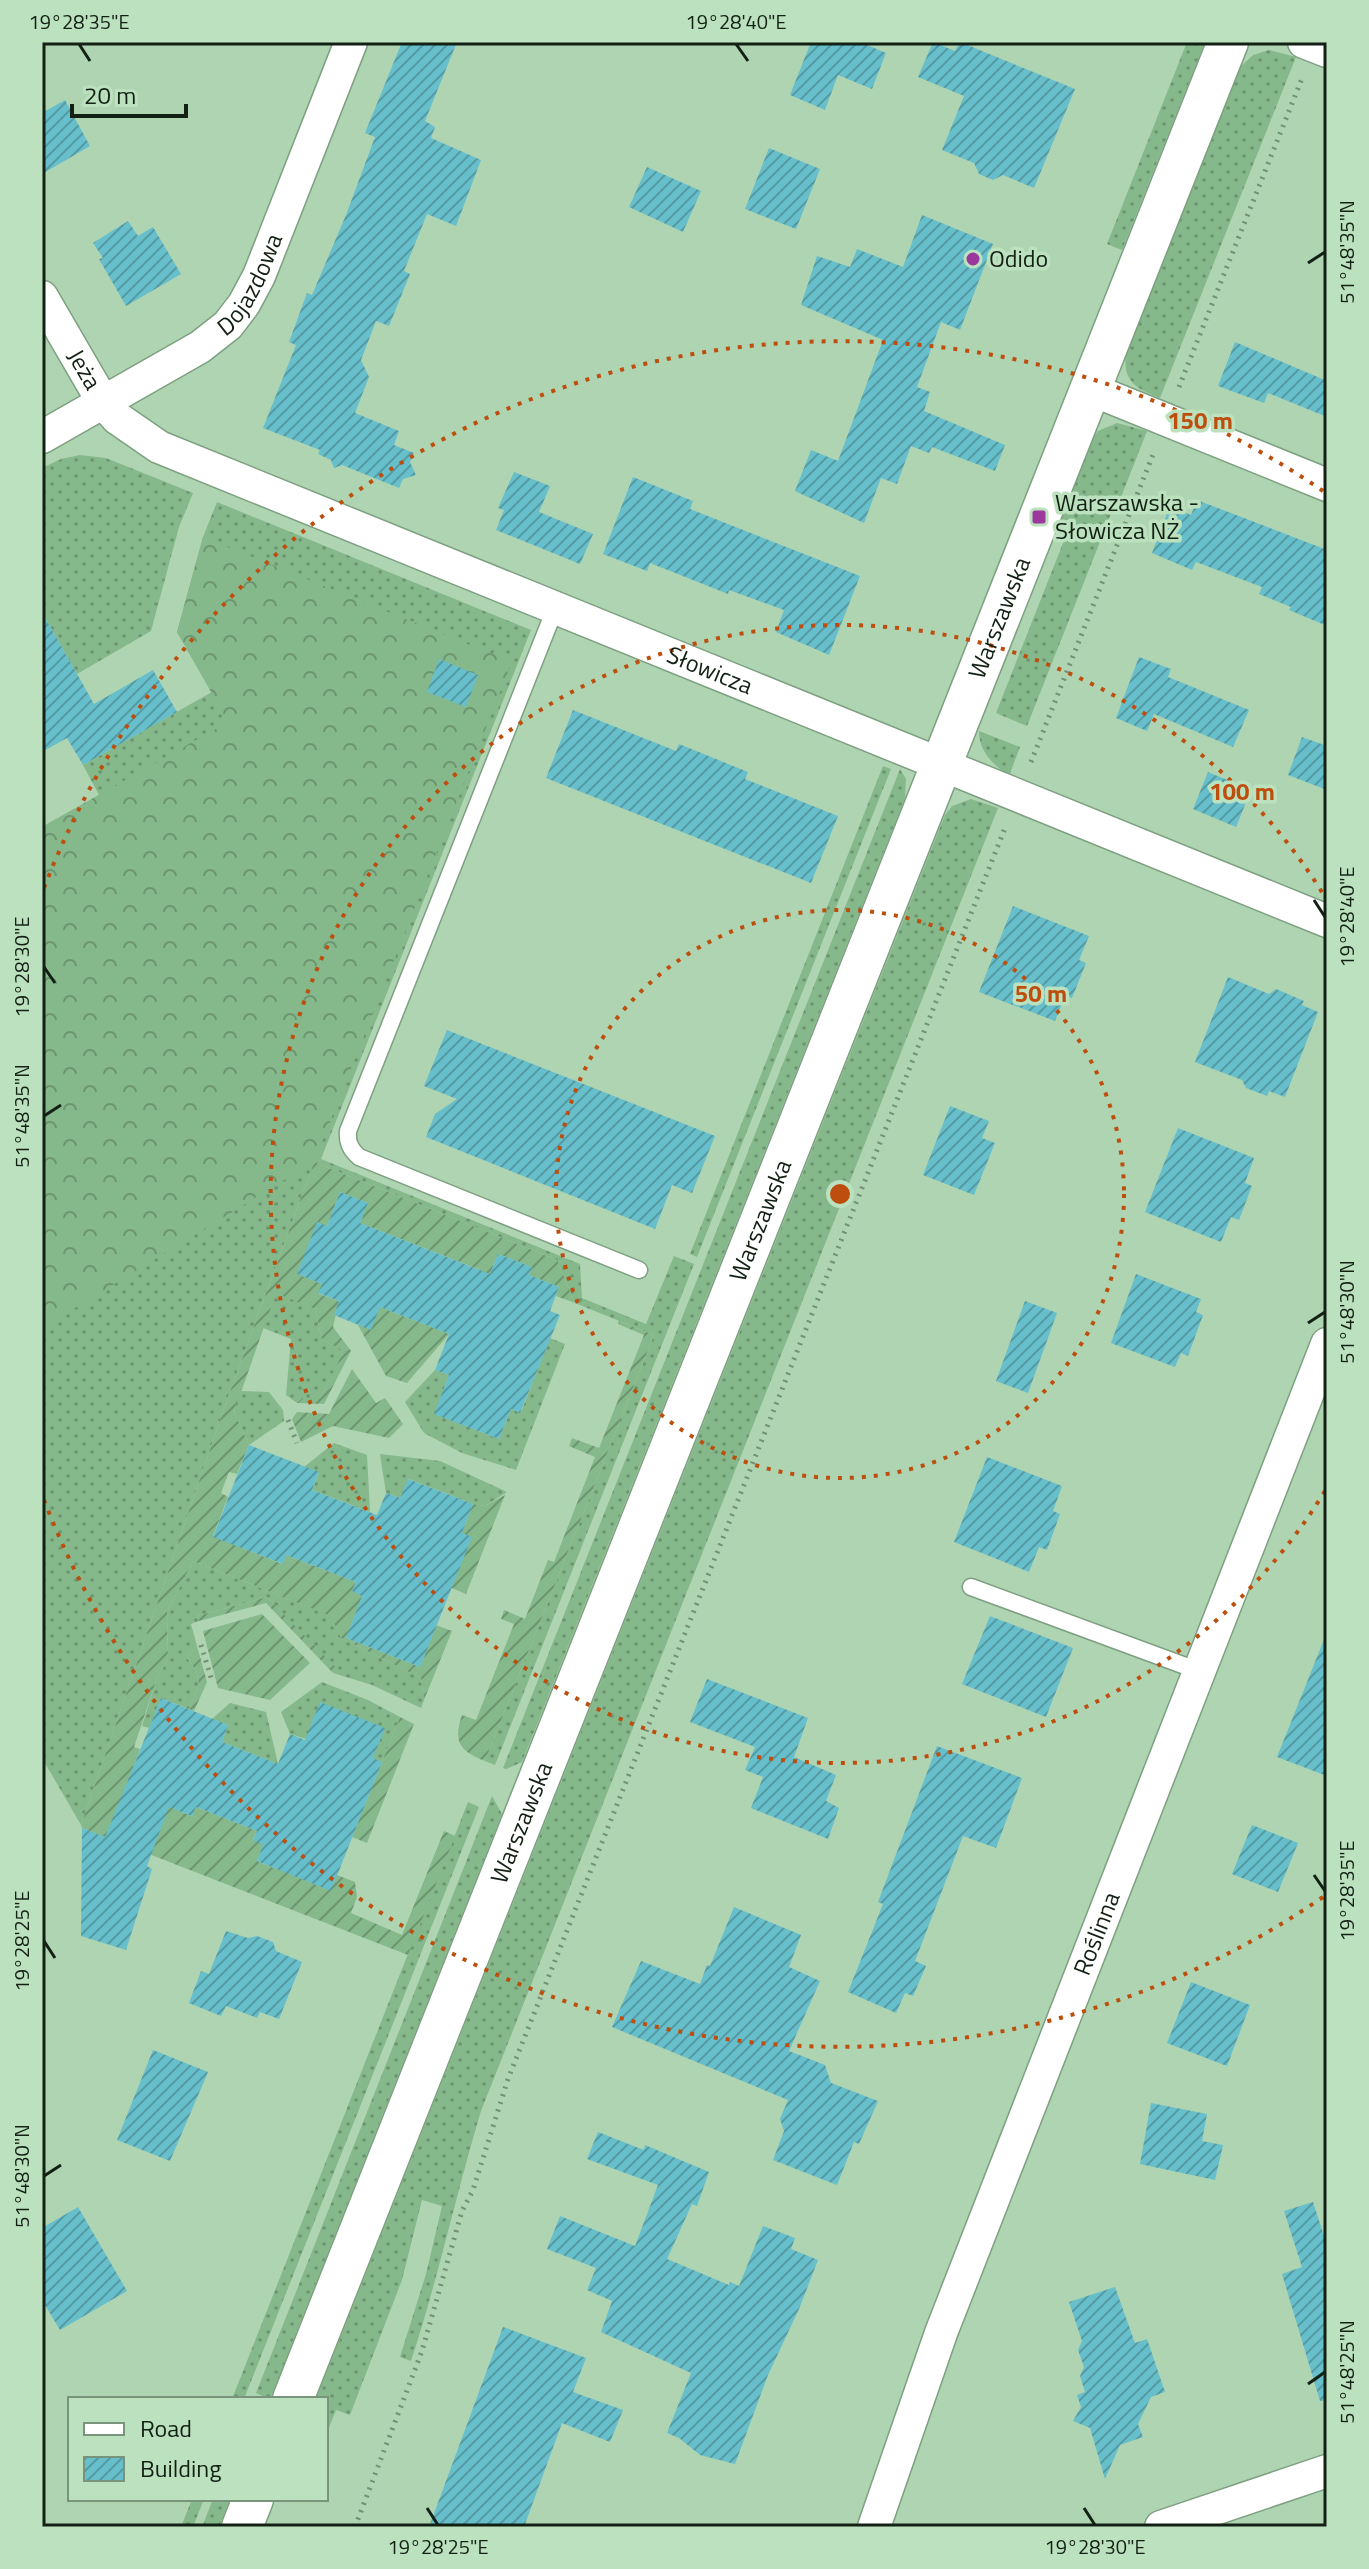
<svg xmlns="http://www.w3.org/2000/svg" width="1369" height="2569" viewBox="0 0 1369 2569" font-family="'Titillium Web',sans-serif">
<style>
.grass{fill:url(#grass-dots)}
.forest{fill:url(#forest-crowns)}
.garden{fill:url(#garden-furrows)}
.building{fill:url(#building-hatch)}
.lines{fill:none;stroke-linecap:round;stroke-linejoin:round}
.service-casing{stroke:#7da080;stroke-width:19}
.minor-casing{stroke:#7da080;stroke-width:35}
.tertiary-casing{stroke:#7da080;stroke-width:43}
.path{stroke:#739076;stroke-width:5;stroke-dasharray:2 6;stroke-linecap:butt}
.service{stroke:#fff;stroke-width:16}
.minor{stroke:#fff;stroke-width:32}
.tertiary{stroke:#fff;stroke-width:40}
.ticks{fill:none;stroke:#132115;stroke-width:3}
.ring{fill:none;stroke:#bd4e0e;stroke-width:4;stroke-dasharray:4 8}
.poi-dot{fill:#9c379d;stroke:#bce1bf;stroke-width:3}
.labels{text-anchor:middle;stroke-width:7;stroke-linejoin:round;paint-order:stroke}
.poi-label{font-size:24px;fill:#132115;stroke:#bce1bf;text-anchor:start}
.street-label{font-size:24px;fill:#132115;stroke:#bce1bf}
.centre{fill:#bd4e0e;stroke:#bce1bf;stroke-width:4}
.ring-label{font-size:24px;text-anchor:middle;font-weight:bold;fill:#bd4e0e;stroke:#bce1bf;stroke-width:7;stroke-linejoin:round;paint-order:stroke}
.neatline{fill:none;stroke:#132115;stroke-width:3}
.ticks-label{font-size:20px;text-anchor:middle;fill:#132115}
</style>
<defs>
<pattern id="grass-dots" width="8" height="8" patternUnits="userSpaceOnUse" patternTransform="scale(2)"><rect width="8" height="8" fill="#85b88a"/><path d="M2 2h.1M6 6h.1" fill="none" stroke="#6c9570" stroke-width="1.8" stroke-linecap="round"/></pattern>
<pattern id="forest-crowns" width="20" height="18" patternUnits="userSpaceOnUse" patternTransform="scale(2)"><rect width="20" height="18" fill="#85b88a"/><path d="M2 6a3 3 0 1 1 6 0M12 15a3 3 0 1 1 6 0" fill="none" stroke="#6c9570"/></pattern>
<pattern id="garden-furrows" width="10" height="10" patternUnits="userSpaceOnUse" patternTransform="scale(2)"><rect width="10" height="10" fill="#85b88a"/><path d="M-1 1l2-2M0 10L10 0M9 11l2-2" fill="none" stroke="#6c9570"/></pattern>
<pattern id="building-hatch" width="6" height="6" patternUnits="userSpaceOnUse" patternTransform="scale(2)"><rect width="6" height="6" fill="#67bfcb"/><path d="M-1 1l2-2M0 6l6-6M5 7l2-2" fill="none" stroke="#549ba4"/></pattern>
</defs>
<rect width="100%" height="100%" fill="#afd4b2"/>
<path class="grass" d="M1187,42H1205L1122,250L1107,244Z
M1269,50L1296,57L1160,398C1137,389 1122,381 1126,354L1239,68L1253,55Z
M1117,423L1147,431L1116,510L1111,514L1027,726L996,713L1067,533L1057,528L1091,440L1098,431Z
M80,455L106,458L193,493L179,527L151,631L77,674L42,612V468L61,459Z
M217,502L531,630L321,1159L580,1264L582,1298L646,1324L674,1256L694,1264L495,1765L485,1761L654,1335L575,1303L557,1260L314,1162L227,1400L81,1825L42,1758V827L99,795L83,765L212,692L177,632L203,537Z
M979,731L1020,747L1009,776C993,764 979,752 979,731Z
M883,766L891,769L697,1257L690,1254Z
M900,769L906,779L905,798L522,1762L506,1769L503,1768Z
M971,799L998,808L481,2111C456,2194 438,2279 411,2361L400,2357L426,2274L442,2206L422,2200L402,2280L350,2415L336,2410L326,2435V2399H316L945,815L952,806Z
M276,1292L315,1309L322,1340L345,1351L320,1398H302L297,1403L286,1395L291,1339L263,1328Z
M550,1338L565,1344L516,1470L462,1453L424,1433L405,1402L435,1370L449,1375L435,1414L499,1439L511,1409L521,1412Z
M241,1391L269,1392L283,1410L284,1421L249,1445L234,1412Z
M334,1443L367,1455L370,1512L312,1490L319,1473L304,1467Z
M380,1454L440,1461L507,1492L485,1506L473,1504L409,1479L400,1498L386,1493Z
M193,1561L332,1616L341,1638L421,1678L424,1700L421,1708L372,1685L333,1673L337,1670L267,1597L197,1616L199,1621L191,1624L197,1646L187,1658C205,1680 199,1685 189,1709L161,1698L149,1728L142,1726L157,1678L168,1660L167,1612Z
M322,1682L368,1700L400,1717L382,1762L290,1734L281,1712Z
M230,1703L266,1712L278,1764L222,1742L228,1725L212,1719Z
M492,1796L502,1814L270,2399L256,2393Z
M468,1802L479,1807L244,2399H232Z
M192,2499H204L193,2527H181Z
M213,2499H230L219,2527H202Z"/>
<path class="forest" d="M203,537L512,662L314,1162L42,1328V827L228,722L177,632Z"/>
<path class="garden" d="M314,1162L557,1260L575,1303L556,1296L559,1287L529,1275L532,1267L498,1254L475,1312L463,1308L478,1269L360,1223L368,1203L340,1192L327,1226L297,1274L322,1284L319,1294L339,1301L333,1327L351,1351L324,1404L297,1403L302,1398H320L344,1351L322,1340L315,1309L276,1293L234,1412L249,1445L237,1474L229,1472L221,1493L228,1497L213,1536L282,1564L286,1555L356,1582L352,1591L354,1592L378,1556L346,1638L420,1667L436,1625L452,1631L424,1700L421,1678L341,1638L331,1616L193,1561L167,1612L168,1660L157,1678L134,1747L140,1749L125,1789L192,1816L196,1807L257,1831L253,1839L255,1841L276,1814L257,1861L276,1869L280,1861L337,1875L355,1882L357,1897L351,1913L402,1935L444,1831L455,1836L408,1955L82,1828L81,1825L227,1400Z
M380,1307L449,1334L407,1383L386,1376L358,1325Z
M619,1321L654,1335L485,1761C459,1751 453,1741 462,1715L476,1720L514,1624L501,1619L504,1610L525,1619L548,1560L554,1562L595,1457L569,1446L572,1438L599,1448L644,1335L618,1324Z
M352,1369L376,1403L385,1398L403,1424L389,1438L333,1426L301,1442L292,1419L297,1412L329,1414Z
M505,1495L466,1594L442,1584L473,1504L485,1506Z
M267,1597L338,1670L333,1673L266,1603L199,1621L197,1616Z
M262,1614L310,1663L270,1700L218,1688L203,1631Z
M197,1646L207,1682L194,1711L189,1709C199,1685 205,1680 187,1658Z
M400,1717L414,1724L367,1843L352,1837Z"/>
<path class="building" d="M402,42H457L425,121L435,127L431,138L481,160L456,226L427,214L404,271L410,274L389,326L376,321L361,360L369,377L355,413L399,431L394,445L414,453L410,462L416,475L403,479L399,488L342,465L334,468L331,460L318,454L320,450L263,428L296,345L289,342L307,293L312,295L346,215L375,137L365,133Z
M811,42H860L886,53L872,89L838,75L825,110L790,95Z
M933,42L955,51L960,42L1075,89L1034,188L1003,175L993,180L979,174L974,163L942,150L964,96L918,77Z
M65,100L90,146L42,174V113Z
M769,148L820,169L796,229L745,209Z
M647,167L701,191L683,232L629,207Z
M922,215L993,244L960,330L941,322L917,387L930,392L924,411L1005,445L995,471L932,447L929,453L911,446L897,484L881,478L864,523L795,491L811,450L838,461L883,340L801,305L817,256L850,267L857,249L903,267Z
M128,221L138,236L153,227L181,274L126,306L99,259L103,258L93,243Z
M1235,342L1327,381V417L1268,393L1264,403L1218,386Z
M514,472L550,486L539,512L593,534L580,564L496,530L504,510L498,508Z
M633,477L693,501L690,509L860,576L829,655L776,632L784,610L729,590L728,594L650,563L647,571L603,554Z
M1197,500L1327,550V626L1289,610L1291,607L1259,594L1262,587L1196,562L1192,570L1152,553L1170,506L1191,515Z
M42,612L94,704L153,670L177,712L83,765L67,738L42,752Z
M1139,657L1171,669L1168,677L1249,710L1233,747L1154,714L1147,731L1116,718Z
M439,659L478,675L466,707L427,692Z
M573,710L676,751L679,744L748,772L745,779L838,816L811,883L546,778Z
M1302,737L1327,746V790L1288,775Z
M1208,772L1251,790L1236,827L1193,809Z
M1013,906L1089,936L1079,960L1086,963L1072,998L1065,996L1055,1021L979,992Z
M1228,977L1269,994L1276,989L1304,1001L1302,1005L1318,1012L1285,1097L1269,1091L1267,1096L1246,1088L1242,1080L1195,1062Z
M447,1030L715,1136L692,1193L672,1185L655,1229L426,1137L435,1114L457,1099L424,1086Z
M950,1106L989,1121L982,1138L995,1143L974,1195L923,1175Z
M1178,1128L1254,1158L1245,1183L1252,1186L1239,1220L1231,1217L1221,1242L1145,1212Z
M340,1192L368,1203L360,1223L490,1274L498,1254L532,1267L529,1275L559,1287L550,1311L560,1315L520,1413L511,1409L499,1439L434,1414L449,1375L435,1370L449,1334L380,1307L371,1330L334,1315L339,1301L318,1293L322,1284L297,1274L317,1222L327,1226Z
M1136,1274L1201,1299L1196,1312L1203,1315L1188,1356L1181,1353L1175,1367L1111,1343Z
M1025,1301L1057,1313L1028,1393L996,1381Z
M249,1445L319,1472L312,1490L377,1515L386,1493L400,1498L408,1479L473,1504L462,1533L472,1537L420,1667L346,1638L362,1596L352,1591L356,1582L286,1555L283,1564L213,1537Z
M987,1457L1062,1486L1053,1511L1060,1514L1047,1550L1039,1547L1029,1572L954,1542Z
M990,1616L1073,1648L1046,1717L962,1684Z
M1325,1637L1327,1638V1776L1277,1757Z
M707,1679L808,1718L794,1757L836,1775L826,1801L839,1808L828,1839L751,1808L763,1777L745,1770L755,1747L690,1722Z
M161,1698L228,1725L222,1742L278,1764L290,1734L305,1740L320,1702L385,1728L373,1758L382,1762L331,1891L257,1861L263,1845L253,1840L257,1831L196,1807L192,1816L169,1807L147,1866L152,1869L126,1950L81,1936L82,1828L105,1837Z
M937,1746L1022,1778L996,1848L963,1836L915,1961L926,1966L913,1996L905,1993L896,2013L848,1992L883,1904L878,1902Z
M1252,1825L1298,1843L1278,1892L1232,1874Z
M734,1907L801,1935L789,1967L820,1981L789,2051L825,2065L831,2083L878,2101L859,2144L854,2142L837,2185L773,2160L784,2131L780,2119L788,2100L612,2027L641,1961L700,1984L707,1965L710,1966Z
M226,1931L248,1938L257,1936L273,1942L276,1951L302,1962L279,2019L260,2012L257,2018L226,2006L221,2016L189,2003L201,1971L209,1974Z
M1191,1982L1250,2005L1227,2066L1167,2043Z
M153,2050L208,2072L170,2161L117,2140Z
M1151,2103L1207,2114L1202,2141L1223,2145L1215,2180L1140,2164Z
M598,2132L644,2150L645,2145L709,2172L697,2206L692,2204L667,2259L729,2285L730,2282L739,2286L763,2226L795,2238L791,2249L818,2260L799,2309L768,2375L735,2464L700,2455L679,2438L667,2433L691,2373L601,2332L612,2301L587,2290L596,2268L547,2249L560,2216L635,2246L658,2185L587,2159Z
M1313,2202L1327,2245V2400L1320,2401L1282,2274L1302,2267L1284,2211Z
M78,2207L127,2291L60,2330L42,2300V2228Z
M1115,2287L1135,2343L1147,2339L1165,2392L1151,2397L1138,2424L1143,2437L1120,2445L1105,2479L1090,2428L1073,2421L1081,2407L1077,2395L1085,2392L1080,2376L1084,2367L1078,2350L1082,2341L1069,2302Z
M503,2327L586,2358L573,2392L623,2410L610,2442L562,2423L524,2527H429Z"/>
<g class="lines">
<defs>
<path id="service" d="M555,609L348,1131C347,1142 350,1149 359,1157L639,1270
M971,1587L1199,1671"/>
<g id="minor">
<path d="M1304,42L1327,51"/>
<path id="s1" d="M42,297L103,402L117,418L159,447L1327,921"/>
<path d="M1090,389L1327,485"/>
<path id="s2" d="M42,437L200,347L228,325L244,304L259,276L351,42"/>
<path id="s3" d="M874,2527L941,2333L1327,1344"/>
<path d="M1161,2527L1327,2471"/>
</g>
<g id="tertiary">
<path id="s4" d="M293,2399L1228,42"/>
<path d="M242,2527L253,2499"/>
</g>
</defs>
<use href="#service" class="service-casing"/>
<use href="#minor" class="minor-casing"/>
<use href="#tertiary" class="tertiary-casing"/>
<path class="path" d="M1179,387L1303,76
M1031,762L1154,452
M288,1420L297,1443
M201,1645L212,1681
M355,2527L422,2351L462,2211L473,2190L508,2079L1005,828"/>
<use href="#service" class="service"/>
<use href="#minor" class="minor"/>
<use href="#tertiary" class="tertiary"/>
</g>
<path class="ticks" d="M79,44L90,61M736,44L748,61M1308,263L1325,252M1314,900L1325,917M44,967L55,983M44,1116L61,1105M1308,1323L1325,1312M1314,1875L1325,1891M44,1941L55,1958M44,2176L61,2165M1308,2384L1325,2372M427,2508L438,2525M1084,2508L1095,2525"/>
<g class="ring">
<circle cx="840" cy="1194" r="284"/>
<path d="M1325 1491A569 569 0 1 1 1325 897"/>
<path d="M1323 1897A853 853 0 0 1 44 1500M44 888A853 853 0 0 1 1323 491"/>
</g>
<g class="poi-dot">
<circle cx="973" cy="259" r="8"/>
<rect x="1031" y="509" width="16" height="16" rx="4"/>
</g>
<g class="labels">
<g class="poi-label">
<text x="989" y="267">Odido</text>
<text x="1055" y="511">Warszawska -<tspan x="1055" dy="28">Słowicza NŻ</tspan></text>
</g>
<g class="street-label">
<text dy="8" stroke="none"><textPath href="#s2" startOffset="264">Dojazdowa</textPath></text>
<text dy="8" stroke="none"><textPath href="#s1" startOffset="84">Jeża</textPath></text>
<text dy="8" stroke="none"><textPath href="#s4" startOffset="1916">Warszawska</textPath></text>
<text dy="8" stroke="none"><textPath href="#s1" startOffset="788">Słowicza</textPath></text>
<text dy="8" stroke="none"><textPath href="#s4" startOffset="1268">Warszawska</textPath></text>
<text dy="8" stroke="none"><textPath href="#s4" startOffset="620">Warszawska</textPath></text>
<text dy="8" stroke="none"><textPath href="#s3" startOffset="634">Roślinna</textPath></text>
</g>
</g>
<circle cx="840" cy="1194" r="12" class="centre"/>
<g class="ring-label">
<text x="1200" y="429">150 m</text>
<text x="1242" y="800">100 m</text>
<text x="1041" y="1002">50 m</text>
</g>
<rect width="1369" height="2569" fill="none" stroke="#bce1bf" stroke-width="88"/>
<rect x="68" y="2397" width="260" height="104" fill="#bce1bf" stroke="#78947b" stroke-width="2"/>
<rect x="84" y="2423" width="40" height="12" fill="#ffffff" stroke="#78947b" stroke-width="2"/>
<text x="140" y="2437" font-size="24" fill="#132115">Road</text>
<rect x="84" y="2457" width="40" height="24" fill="url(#building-hatch)" stroke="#78947b" stroke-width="2"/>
<text x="140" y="2477" font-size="24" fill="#132115">Building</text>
<path d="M72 104v12h114v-12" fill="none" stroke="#132115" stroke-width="4"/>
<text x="84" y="104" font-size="24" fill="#132115" stroke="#bce1bf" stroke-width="6" paint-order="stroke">20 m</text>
<rect x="44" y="44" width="1281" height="2481" class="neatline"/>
<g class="ticks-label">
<text x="79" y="29">19°28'35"E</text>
<text x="736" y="29">19°28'40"E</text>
<text transform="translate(1347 252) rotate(-90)" y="7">51°48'35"N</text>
<text transform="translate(1347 917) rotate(-90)" y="7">19°28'40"E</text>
<text transform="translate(22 967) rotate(-90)" y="7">19°28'30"E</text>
<text transform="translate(22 1116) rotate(-90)" y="7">51°48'35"N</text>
<text transform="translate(1347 1312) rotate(-90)" y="7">51°48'30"N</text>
<text transform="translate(1347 1891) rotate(-90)" y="7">19°28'35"E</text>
<text transform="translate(22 1941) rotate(-90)" y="7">19°28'25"E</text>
<text transform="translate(22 2176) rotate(-90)" y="7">51°48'30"N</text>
<text transform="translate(1347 2372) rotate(-90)" y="7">51°48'25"N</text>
<text x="438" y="2554">19°28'25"E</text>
<text x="1095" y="2554">19°28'30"E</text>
</g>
</svg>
